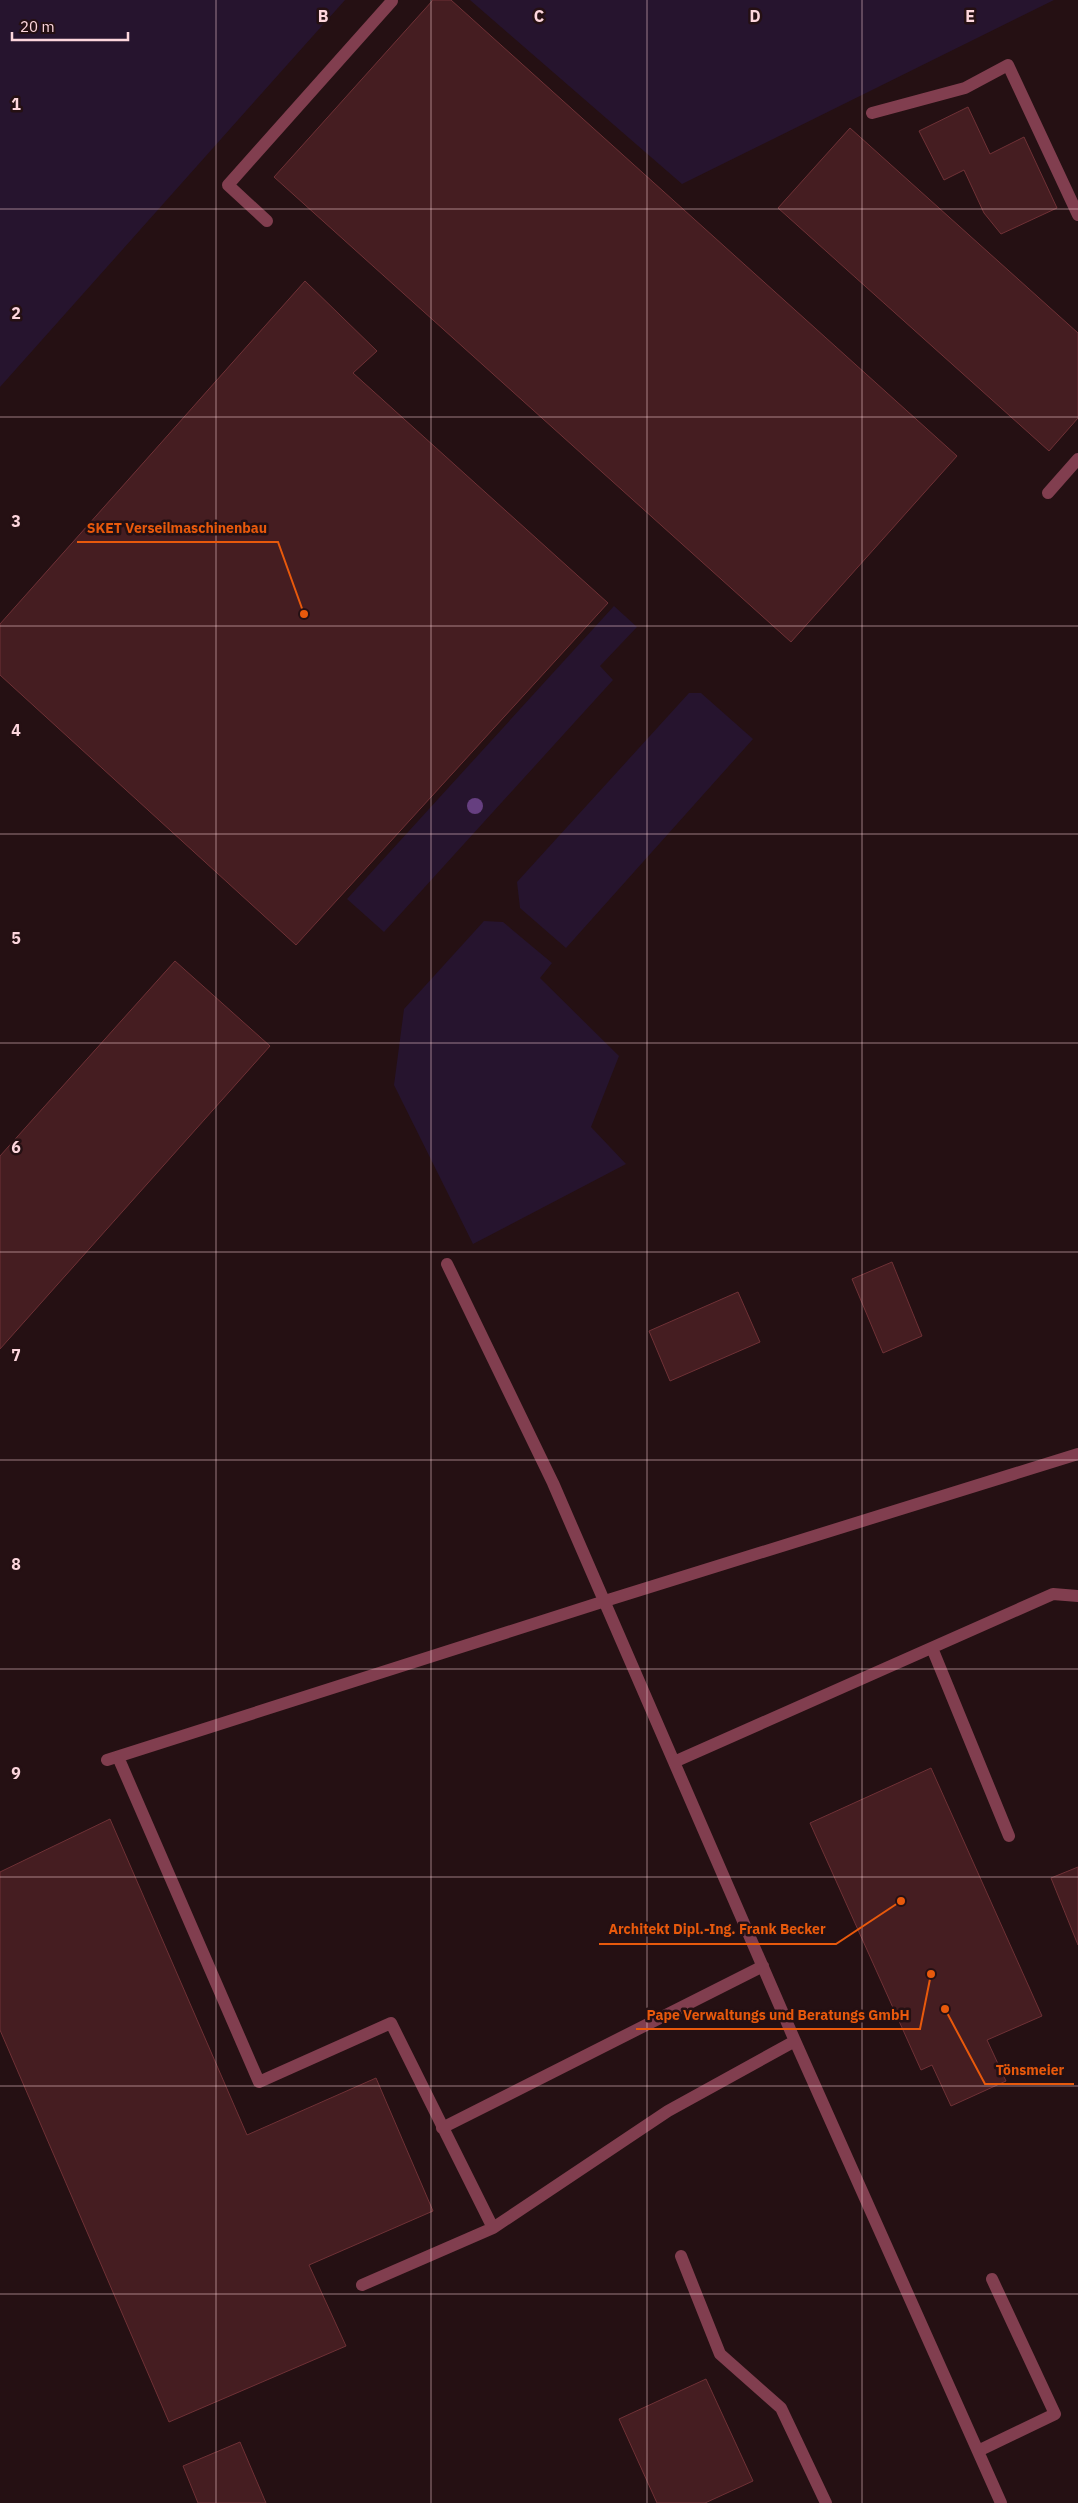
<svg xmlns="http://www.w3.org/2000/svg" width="1078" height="2503" viewBox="0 0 1078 2503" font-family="'IBM Plex Sans',sans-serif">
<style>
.green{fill:#26142e}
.building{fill:#451d21;stroke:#6f3136}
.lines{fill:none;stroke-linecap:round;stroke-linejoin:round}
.minor{stroke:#813e4f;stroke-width:12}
.tree{fill:#663f80}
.grid{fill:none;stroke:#fdd6dd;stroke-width:1;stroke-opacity:0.55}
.grid-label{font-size:16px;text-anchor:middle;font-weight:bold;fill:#fdd6dd;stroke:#251013;stroke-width:5;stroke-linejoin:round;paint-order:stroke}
.leader{fill:none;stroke:#e8590c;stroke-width:2}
.callout-dot{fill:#e8590c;stroke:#251013;stroke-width:2}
.callout-label{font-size:14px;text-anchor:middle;font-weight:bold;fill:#e8590c;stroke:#251013;stroke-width:5;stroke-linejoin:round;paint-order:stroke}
</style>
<rect width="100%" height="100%" fill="#251013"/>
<path class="green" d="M0,0H345L0,387Z
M470,0H1054L682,184Z
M614,606L637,627L600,666L613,680L384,932L347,899Z
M689,693H701L753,739L566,948L520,908L517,882Z
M484,921L503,922L552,963L540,978L619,1056L591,1127L626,1164L473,1244L394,1085L404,1009Z"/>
<path class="building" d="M433,0H451L957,456L791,642L274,177Z
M968,107L990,154L1024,137L1057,208L1001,234L984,213L964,170L944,180L919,131Z
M850,128L1078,333V418L1049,451L778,208Z
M305,281L377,351L353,373L608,603L296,945L0,675V624Z
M175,961L270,1046L0,1349V1156Z
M892,1262L922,1336L883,1353L852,1279Z
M738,1292L760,1342L670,1381L649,1331Z
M931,1768L1042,2016L987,2040L1006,2081L951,2106L932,2065L921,2070L810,1823Z
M110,1819L247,2135L376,2078L433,2211L309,2265L346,2346L169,2422L0,2030V1872Z
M1078,1867V1945L1051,1878Z
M706,2379L753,2481L705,2503H657L619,2419Z
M240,2442L266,2503H198L183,2466Z"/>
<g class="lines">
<path class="minor" d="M872,113L965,88L1008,65L1078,215
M267,221L228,185L392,1
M1048,493L1078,459
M447,1264L553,1483L795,2041L1001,2503
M932,1648L1009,1836
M118,1757L259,2082L391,2023L493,2228
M107,1760L605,1601L1078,1454
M674,1762L1053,1594L1078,1596
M442,2128L763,1966
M681,2256L720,2354L781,2408L826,2503
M362,2285L493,2228L668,2111L795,2041
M978,2451L1055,2414L992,2279"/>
</g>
<circle class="tree" cx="475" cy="806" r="8"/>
<path class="grid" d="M216,0V2503M431,0V2503M647,0V2503M862,0V2503M0,209H1078M0,417H1078M0,626H1078M0,834H1078M0,1043H1078M0,1252H1078M0,1460H1078M0,1669H1078M0,1877H1078M0,2086H1078M0,2294H1078"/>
<g class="grid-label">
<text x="323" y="22">B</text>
<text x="539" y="22">C</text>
<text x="755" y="22">D</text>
<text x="970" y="22">E</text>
<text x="16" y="110">1</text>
<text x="16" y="319">2</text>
<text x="16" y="527">3</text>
<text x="16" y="736">4</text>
<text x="16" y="944">5</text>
<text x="16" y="1153">6</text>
<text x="16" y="1361">7</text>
<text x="16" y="1570">8</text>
<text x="16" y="1779">9</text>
</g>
<path class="leader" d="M304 614L278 542H77M901 1901L836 1944H599M931 1974L920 2029H636M945 2009L985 2084H1074"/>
<g class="callout-dot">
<circle cx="304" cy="614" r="5"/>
<circle cx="901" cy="1901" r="5"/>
<circle cx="931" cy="1974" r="5"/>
<circle cx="945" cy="2009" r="5"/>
</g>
<g class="callout-label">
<text x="177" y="533">SKET Verseilmaschinenbau</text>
<text x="717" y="1934">Architekt Dipl.-Ing. Frank Becker</text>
<text x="778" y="2020">Pape Verwaltungs und Beratungs GmbH</text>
<text x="1030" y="2075">Tönsmeier</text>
</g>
<path d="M12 32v8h116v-8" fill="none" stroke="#fdd6dd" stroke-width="2.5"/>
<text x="20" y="32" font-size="15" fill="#fdd6dd" stroke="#251013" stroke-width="4" paint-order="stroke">20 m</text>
</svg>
